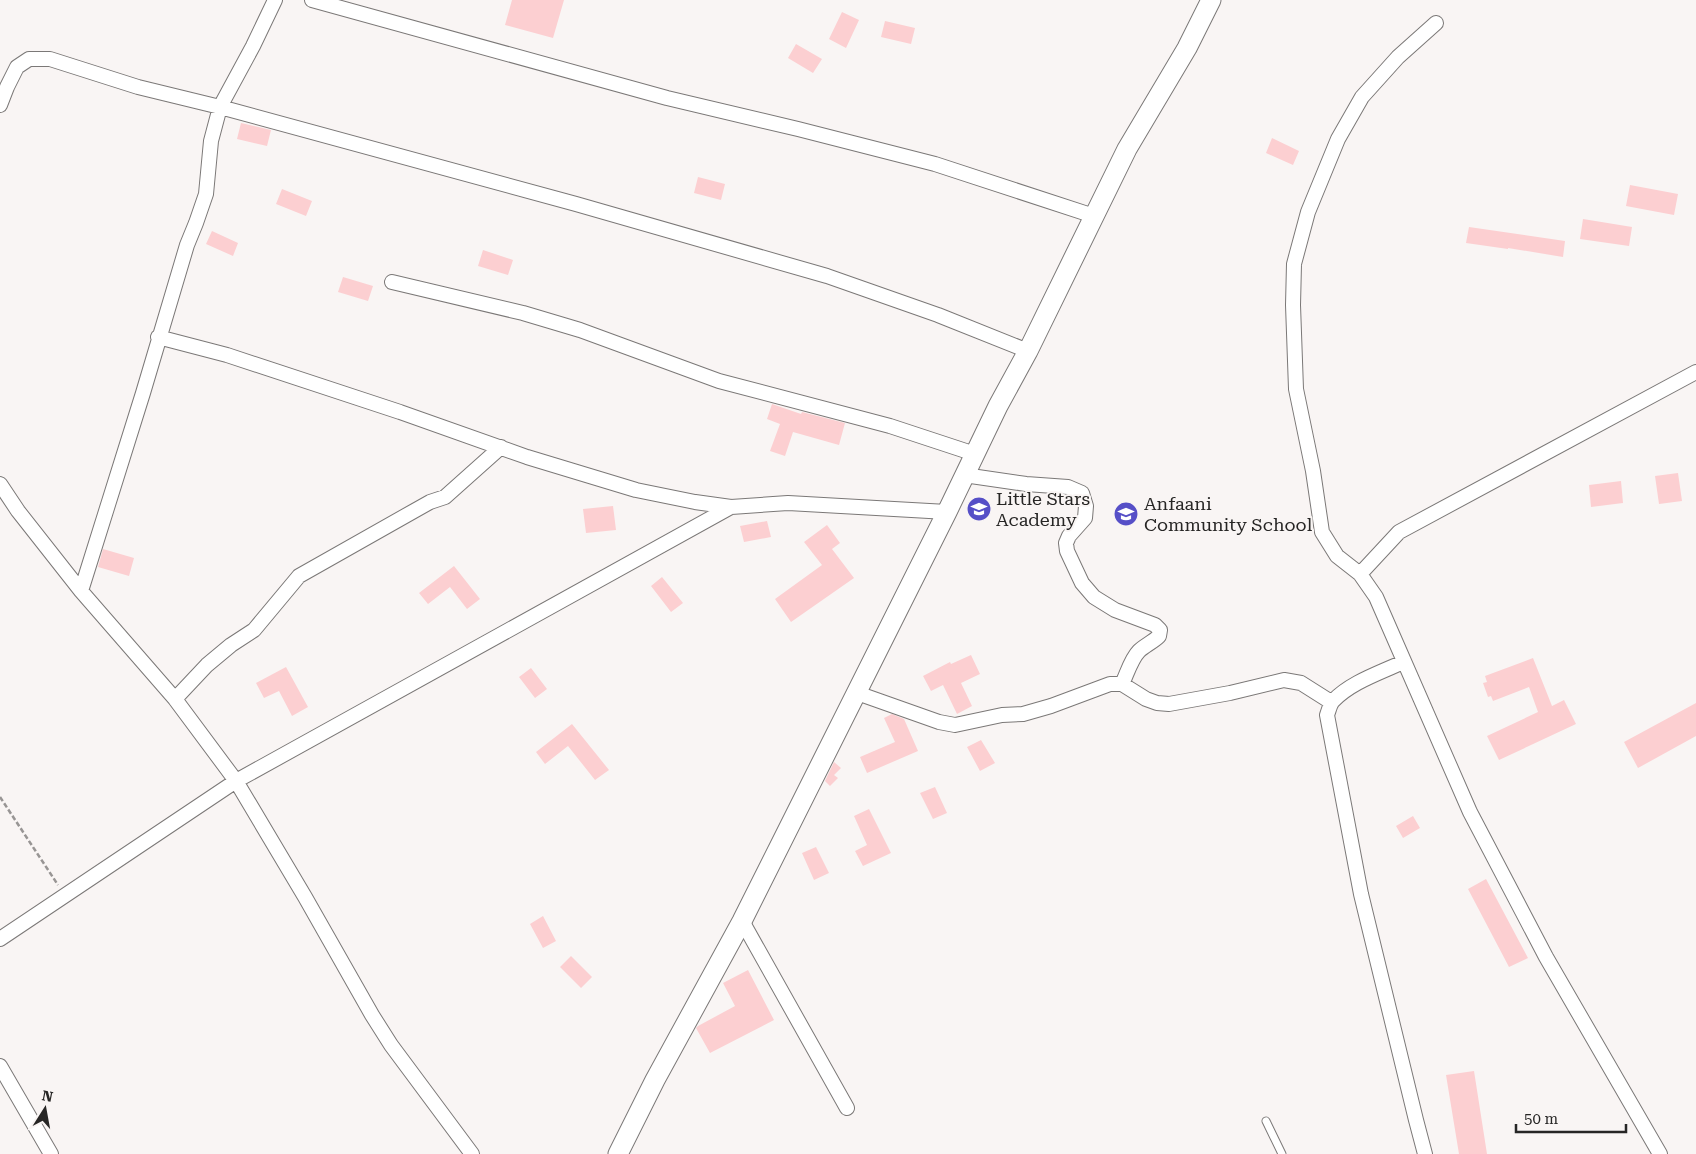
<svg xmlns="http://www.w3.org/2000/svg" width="1696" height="1154" viewBox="0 0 1696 1154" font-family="'Roboto Serif',serif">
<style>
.building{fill:#fccfd1}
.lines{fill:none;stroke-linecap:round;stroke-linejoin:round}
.lane-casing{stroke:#7b7877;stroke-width:9}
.street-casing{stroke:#7b7877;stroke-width:16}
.secondary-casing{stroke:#7b7877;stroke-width:21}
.path{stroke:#989594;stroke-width:2.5;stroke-dasharray:5 2.5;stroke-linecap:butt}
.lane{stroke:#fff;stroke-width:7}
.street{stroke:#fff;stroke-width:14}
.secondary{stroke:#fff;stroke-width:19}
.labels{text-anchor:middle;stroke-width:4;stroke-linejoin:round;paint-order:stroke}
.poi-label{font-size:18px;fill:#272625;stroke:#f9f5f4;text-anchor:start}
</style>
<rect width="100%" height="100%" fill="#f9f5f4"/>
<path class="building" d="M512,0H564L553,38L505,25Z
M842,12L859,20L846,48L829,39Z
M885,21L915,28L911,44L881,37Z
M796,44L822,59L813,73L788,58Z
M241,123L271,130L267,146L237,139Z
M1272,138L1299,151L1293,165L1266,153Z
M698,177L725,184L721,200L694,193Z
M1630,185L1678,194L1674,215L1626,206Z
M282,189L312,201L306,216L276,204Z
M1583,219L1632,227L1629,246L1580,239Z
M1469,227L1565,241L1563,257L1508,248V249L1466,243Z
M212,231L238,243L233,256L206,244Z
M483,250L513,260L508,275L478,266Z
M343,277L373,286L368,301L338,292Z
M772,404L801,414L802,412L845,423L839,445L793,432L785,456L770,451L780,424L767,419Z
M1678,473L1682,501L1659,504L1655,476Z
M1621,481L1623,503L1591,507L1589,485Z
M613,506L616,530L586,533L583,509Z
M767,521L771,537L744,542L740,526Z
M827,525L840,543L832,549L854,578L791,622L775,599L822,565L804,542Z
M103,549L134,558L129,576L98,567Z
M454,566L480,599L467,609L450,587L428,604L419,593Z
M662,577L683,603L671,612L651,586Z
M971,655L980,674L961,683L972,706L957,714L943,685L931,691L923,676L950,662L951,664Z
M1533,658L1552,706L1564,700L1576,724L1499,760L1487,736L1538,712L1529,687L1493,701L1491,696L1488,697L1483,683L1487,682L1485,676Z
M286,667L308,707L292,716L279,691L264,698L256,683Z
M531,668L547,689L535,698L519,677Z
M1696,703V736L1638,768L1624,742Z
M892,714L904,719L918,751L867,773L860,757L895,742L884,718Z
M572,724L609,770L595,780L568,746L545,764L536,752Z
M981,740L995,763L980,771L967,747Z
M834,762L841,768L834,775L838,778L830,786L825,781Z
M935,787L947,813L933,819L920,793Z
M869,809L891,853L863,866L855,851L867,845L854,816Z
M1413,816L1420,828L1403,838L1396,826Z
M816,847L829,873L814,880L802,853Z
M1486,879L1528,958L1509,967L1468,889Z
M543,916L556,941L543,948L530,924Z
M571,956L592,977L581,988L560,967Z
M748,970L774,1020L710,1053L696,1028L698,1026L735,1006L723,983Z
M1474,1071L1487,1154H1459L1446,1075Z"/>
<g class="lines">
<defs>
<path id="lane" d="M1266,1121L1282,1154"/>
<path id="street" d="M312,0L667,98L798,129L935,164L1094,216
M0,105L7,87L17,67L29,59H50L138,87L220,107L576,204L827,276L938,315L1028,351
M392,282L523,313L580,330L719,381L890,426L975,454
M158,337L227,355L400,412L527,457L636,490L695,502L731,507L788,503L947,512
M964,475L1026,484L1068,487L1082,493L1086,506L1085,518L1069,536L1066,543L1067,551L1082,583L1094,597L1115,610L1155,625L1160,630L1159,636C1153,642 1144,646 1139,651C1131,659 1127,674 1122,684
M0,484L18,511L81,591L175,699L236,781L305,897L372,1015L391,1045L472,1154
M1360,574L1337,556L1322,532L1313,471L1296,389L1293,305L1294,264L1308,212L1338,139L1362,97L1398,57L1436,23
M81,591L143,393L187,245L196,223L206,194L211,141L220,107L253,46L275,0
M1403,662C1380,673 1351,682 1333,701C1330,704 1329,710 1327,715L1361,894L1416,1120L1425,1154
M857,693L939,722L955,725L1002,715L1023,714L1051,706L1110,684H1122L1146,699L1157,703L1169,704L1230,693L1284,680L1301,683L1331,702
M175,699L207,665L231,645L254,630L299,576L414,511L430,502L445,497L501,447
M742,921L847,1108
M0,939L236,781L731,507
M0,1066L51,1154
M1660,1154L1546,957L1470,812L1376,597L1360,574L1399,532L1696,372"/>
<path id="secondary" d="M618,1154L655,1080L742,921L947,512L998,406L1028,351L1127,149L1187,48L1211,0"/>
</defs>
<use href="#lane" class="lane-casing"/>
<use href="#street" class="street-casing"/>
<use href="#secondary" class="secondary-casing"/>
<path class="path" d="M0,797L58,885"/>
<use href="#lane" class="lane"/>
<use href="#street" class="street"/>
<use href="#secondary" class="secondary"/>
</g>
<defs>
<symbol id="school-disc" viewBox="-11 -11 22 22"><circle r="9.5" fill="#564fc7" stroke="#f9f5f4"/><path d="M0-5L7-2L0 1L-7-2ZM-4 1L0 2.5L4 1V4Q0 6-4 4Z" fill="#fff"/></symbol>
</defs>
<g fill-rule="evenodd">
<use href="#school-disc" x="965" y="495" width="28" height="28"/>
<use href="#school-disc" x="1112" y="500" width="28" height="28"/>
</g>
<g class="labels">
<g class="poi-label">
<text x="996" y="505">Little Stars<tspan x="996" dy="21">Academy</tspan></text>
<text x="1144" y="510">Anfaani<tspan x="1144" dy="21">Community School</tspan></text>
</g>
</g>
<g transform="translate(45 1109) rotate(11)" stroke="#f9f5f4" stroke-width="4" paint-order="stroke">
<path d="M0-4L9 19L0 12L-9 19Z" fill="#272625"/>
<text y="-8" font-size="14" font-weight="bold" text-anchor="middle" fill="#272625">N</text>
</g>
<path d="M1516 1124v8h110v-8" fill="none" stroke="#272625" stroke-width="2.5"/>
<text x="1524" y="1124" font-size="15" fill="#272625" stroke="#f9f5f4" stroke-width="4" paint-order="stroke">50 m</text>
</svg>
